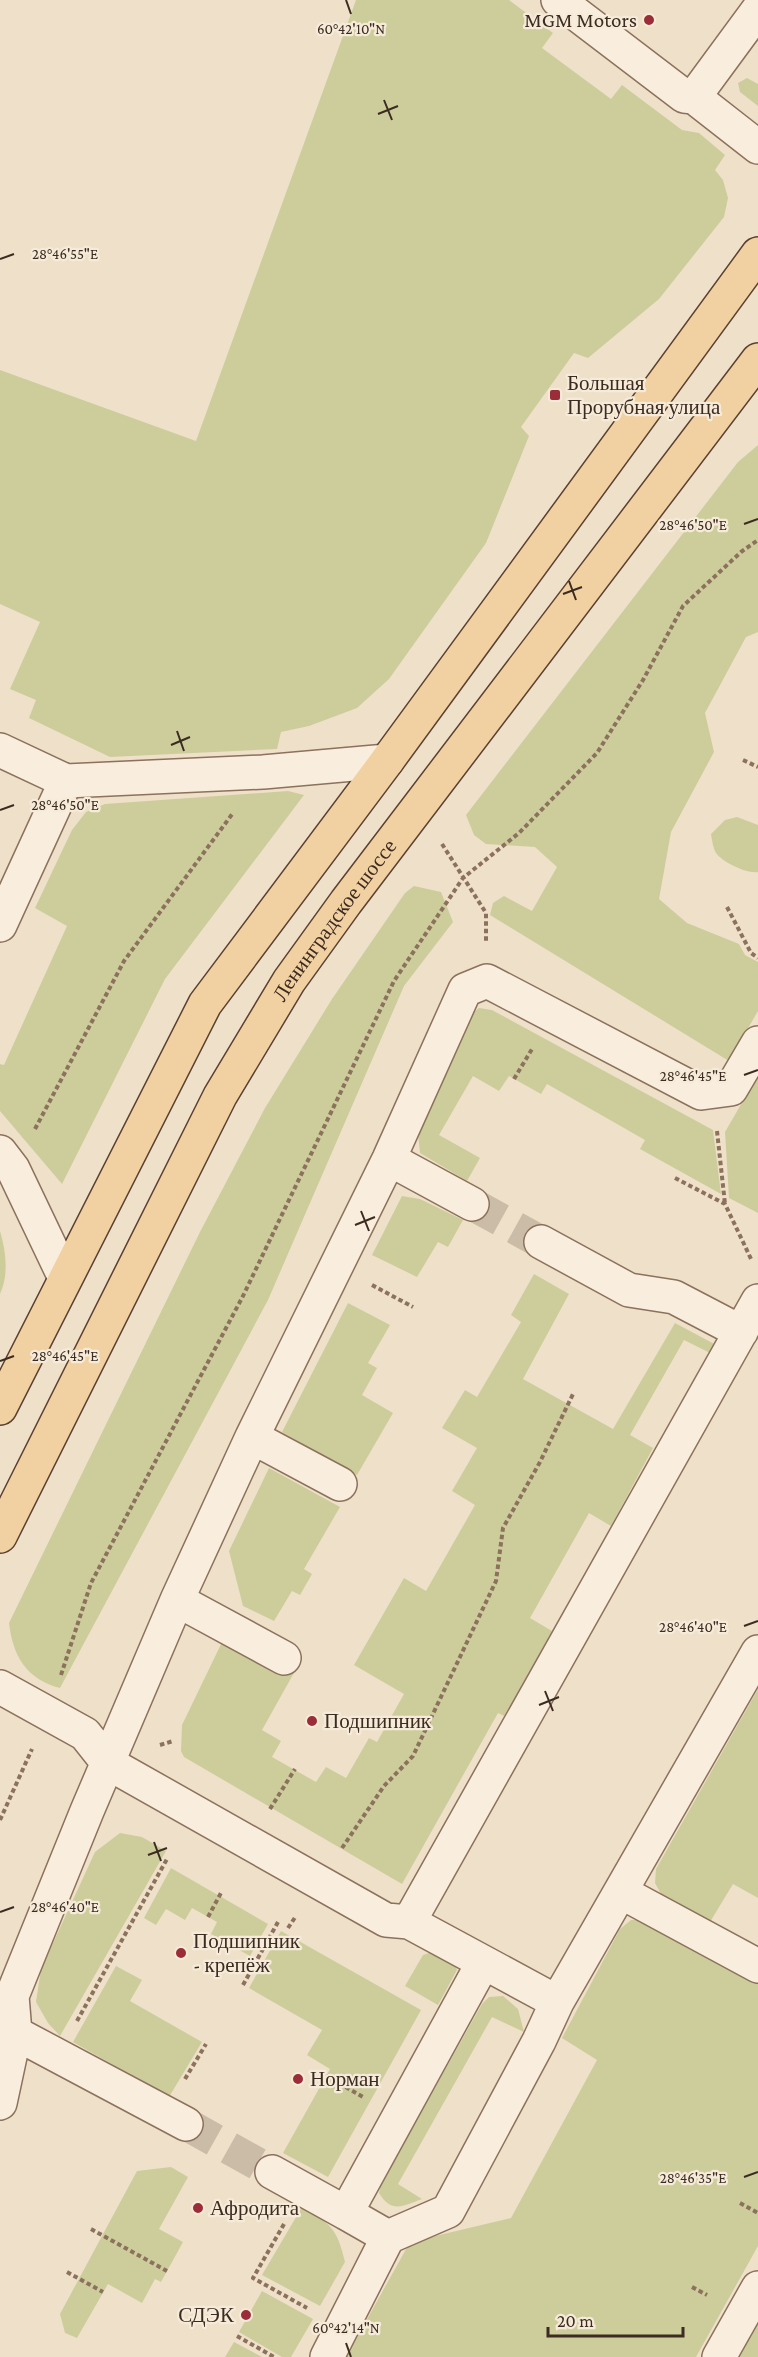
<svg xmlns="http://www.w3.org/2000/svg" width="758" height="2357" viewBox="0 0 758 2357" font-family="'Crimson Pro',serif">
<style>
.green{fill:#cdcd9c}
.lines{fill:none;stroke-linecap:round;stroke-linejoin:round}
.minor-tunnel{stroke:#cbbca7;stroke-width:33;stroke-dasharray:33 16;stroke-linecap:butt}
.minor-casing{stroke:#8c715d;stroke-width:36}
.major-casing{stroke:#5a4031;stroke-width:36}
.path{stroke:#8c715d;stroke-width:4;stroke-dasharray:4.5 3;stroke-linecap:butt}
.minor{stroke:#f9eedd;stroke-width:33}
.major{stroke:#f1d0a2;stroke-width:33}
.ticks{fill:none;stroke:#3c2b21;stroke-width:2}
.poi-dot{fill:#9b2d39;stroke:#f6ebd9;stroke-width:2}
.labels{text-anchor:middle;stroke-width:4.5;stroke-linejoin:round;paint-order:stroke}
.poi-label{font-size:21px;fill:#3c2b21;stroke:#f6ebd9;text-anchor:start}
.street-label{font-size:21px;fill:#3c2b21;stroke:#f6ebd9}
.ticks-label{font-size:15px;text-anchor:middle;fill:#3c2b21;stroke:#f6ebd9;stroke-width:4.5;stroke-linejoin:round;paint-order:stroke}
</style>
<rect width="100%" height="100%" fill="#efe0c9"/>
<path class="green" d="M356,0H509L553,33L542,48L611,99L622,85L682,130L699,133L725,155L715,170L723,180L728,198L724,217L659,299L588,358L574,353L521,427L529,436L486,543L389,679L357,708L309,726L281,732L277,749L110,757L29,718L36,700L10,689L40,622L0,604V370L196,441Z
M747,78L758,84V106L740,92L738,83Z
M758,445V632L746,637L705,713L714,752L671,832L659,899L687,923L739,944L745,955L758,962V1011L729,1061L490,915L493,903L504,896L532,911L557,867L535,847L486,844L474,835L466,815L738,462Z
M288,791L304,795L165,979L62,1184L0,1111V1064L4,1065L67,926L35,908L72,830L86,812L105,804Z
M737,817L758,825V872C747,874 722,862 716,853C713,848 712,840 711,834L725,820Z
M414,886L441,892L453,922L404,986L268,1300L60,1688C26,1679 13,1656 9,1623L200,1232L265,1108L332,999L405,893Z
M479,1008L492,1010L713,1130L721,1194L640,1149L645,1140L547,1084L541,1094L509,1076L499,1091L473,1076L439,1135L480,1158L467,1181L420,1153L418,1134L467,1017Z
M758,1075V1213L729,1198L725,1132Z
M402,1196L420,1199L463,1220L448,1247L438,1242L417,1277L372,1255Z
M0,1231C6,1251 9,1275 0,1294Z
M534,1274L569,1294L523,1379L613,1429L675,1323L718,1346L714,1355L684,1340L630,1435L653,1448L611,1526L589,1513L530,1618L552,1631L504,1716L498,1713L402,1884L184,1757L181,1751L182,1725L224,1638L240,1641L295,1671L262,1730L281,1741L272,1757L316,1782L326,1767L346,1778L369,1738L377,1742L404,1694L354,1665L404,1578L426,1591L475,1505L452,1491L477,1448L442,1428L465,1390L477,1397L521,1322L511,1315Z
M348,1303L390,1325L368,1363L377,1368L362,1395L393,1413L357,1475L282,1432Z
M269,1468L340,1507L304,1569L312,1574L300,1595L292,1591L274,1621L243,1606L229,1551Z
M758,1689V1898L733,1884L710,1922L661,1894L655,1883L656,1869Z
M120,1833L142,1837L166,1851L60,2036L48,2023L36,2002L41,1969L95,1852Z
M171,1868L268,1924L250,1956L211,1934L217,1922L192,1908L185,1920L166,1909L156,1925L144,1918Z
M631,1920H650L758,1982V2246L696,2357H346L410,2242L511,2218L597,2060L562,2038L620,1929Z
M281,1931L421,2010L328,2177L283,2153L330,2069L307,2055L322,2030L249,1988Z
M435,1951L453,1961L457,1970L438,2005L405,1986L423,1955Z
M116,1966L142,1980L130,2001L202,2042L169,2097L73,2042Z
M503,1996L518,2009L524,2032L492,2017L398,2184L422,2199C403,2206 392,2214 379,2193L381,2184L482,2004L489,1997Z
M171,2167L188,2177L159,2229L183,2242L161,2282L155,2279L142,2303L108,2284L77,2338L65,2333L60,2314L137,2171Z
M302,2207C331,2224 337,2228 345,2262L320,2306L262,2275Z
M262,2291L313,2319L291,2357H282L239,2332Z
M758,2311V2357H732Z
M234,2342L262,2357H225Z"/>
<g class="lines">
<path class="minor-tunnel" d="M472,1204L541,1242
M186,2124L272,2172"/>
<defs>
<path id="minor" d="M558,0L684,96L694,97L758,10
M694,97L758,147
M0,750L66,781
M0,925L66,781L263,772L387,761
M0,1152L13,1169L65,1278
M389,1159L472,1204
M541,1242L629,1290L674,1297L741,1332
M252,1437L340,1484
M177,1600L284,1658
M0,1687L85,1734L108,1763L386,1920L409,1922L557,2002L758,1652
M621,1892L758,1966
M409,1922L758,1301
M15,2033L186,2124
M0,2103L15,2033L12,1996L87,1811L177,1600L252,1437L389,1159L465,990L487,981L701,1093L731,1089L758,1043
M272,2172L346,2213
M388,2237L346,2213L483,1963
M327,2357L388,2237L448,2211L539,2041L557,2002
M719,2357L758,2288"/>
<g id="major">
<path d="M0,1408L205,1004L387,761L758,254"/>
<path id="s1" d="M0,1536L220,1096L289,981L346,902L758,360"/>
</g>
</defs>
<use href="#minor" class="minor-casing"/>
<use href="#major" class="major-casing"/>
<path class="path" d="M743,760L758,767
M442,844L486,913V941
M727,907L751,953L758,958
M514,1079L532,1049
M35,1129L124,961L233,813
M717,1131L725,1204
M675,1178L725,1204L752,1261
M372,1285L413,1307
M61,1675L91,1583L243,1296L394,981L463,878L519,833L597,753L643,680L683,606L741,552L758,540
M160,1745L173,1741
M270,1809L295,1769
M0,1820L32,1749
M342,1848L384,1786L413,1756L496,1581L503,1528L540,1462L574,1392
M208,1917L222,1891
M288,1928L296,1916
M243,1985L278,1922
M77,2021L167,1859
M326,2076L365,2098
M185,2079L206,2044
M740,2203L758,2213
M284,2224L253,2278L307,2308
M91,2229L167,2271
M67,2272L103,2292
M692,2287L707,2295
M237,2336L274,2357"/>
<use href="#minor" class="minor"/>
<use href="#major" class="major"/>
</g>
<path class="ticks" d="M346,0L351,14M384,100L392,120M378,114L398,106M0,259L14,254M744,524L758,519M569,581L576,600M563,594L582,587M177,731L184,751M171,745L190,737M0,810L14,805M744,1075L758,1070M361,1211L369,1231M355,1225L375,1217M0,1361L14,1356M744,1626L758,1621M545,1691L553,1711M539,1705L559,1697M154,1842L161,1861M148,1855L167,1848M0,1912L14,1907M744,2177L758,2172M346,2343L351,2357"/>
<g class="poi-dot">
<circle cx="649" cy="20" r="6"/>
<rect x="549" y="389" width="12" height="12" rx="3"/>
<circle cx="312" cy="1721" r="6"/>
<circle cx="181" cy="1953" r="6"/>
<circle cx="298" cy="2079" r="6"/>
<circle cx="198" cy="2208" r="6"/>
<circle cx="246" cy="2315" r="6"/>
</g>
<g class="labels">
<g class="poi-label">
<text x="637" y="27" text-anchor="end">MGM Motors</text>
<text x="567" y="390">Большая<tspan x="567" dy="24">Прорубная улица</tspan></text>
<text x="324" y="1728">Подшипник</text>
<text x="193" y="1948">Подшипник<tspan x="193" dy="24">- крепёж</tspan></text>
<text x="310" y="2086">Норман</text>
<text x="210" y="2215">Афродита</text>
<text x="234" y="2322" text-anchor="end">СДЭК</text>
</g>
<g class="street-label">
<text dy="7" stroke="none"><textPath href="#s1" startOffset="702">Ленинградское шоссе</textPath></text>
</g>
</g>
<g class="ticks-label">
<text x="351" y="34">60°42'10"N</text>
<text x="65" y="259">28°46'55"E</text>
<text x="693" y="530">28°46'50"E</text>
<text x="65" y="810">28°46'50"E</text>
<text x="693" y="1081">28°46'45"E</text>
<text x="65" y="1361">28°46'45"E</text>
<text x="693" y="1632">28°46'40"E</text>
<text x="65" y="1912">28°46'40"E</text>
<text x="693" y="2183">28°46'35"E</text>
<text x="346" y="2333">60°42'14"N</text>
</g>
<path d="M548 2327v9h135v-9" fill="none" stroke="#3c2b21" stroke-width="3"/>
<text x="557" y="2327" font-size="18" fill="#3c2b21" stroke="#f6ebd9" stroke-width="4.5" paint-order="stroke">20 m</text>
</svg>
